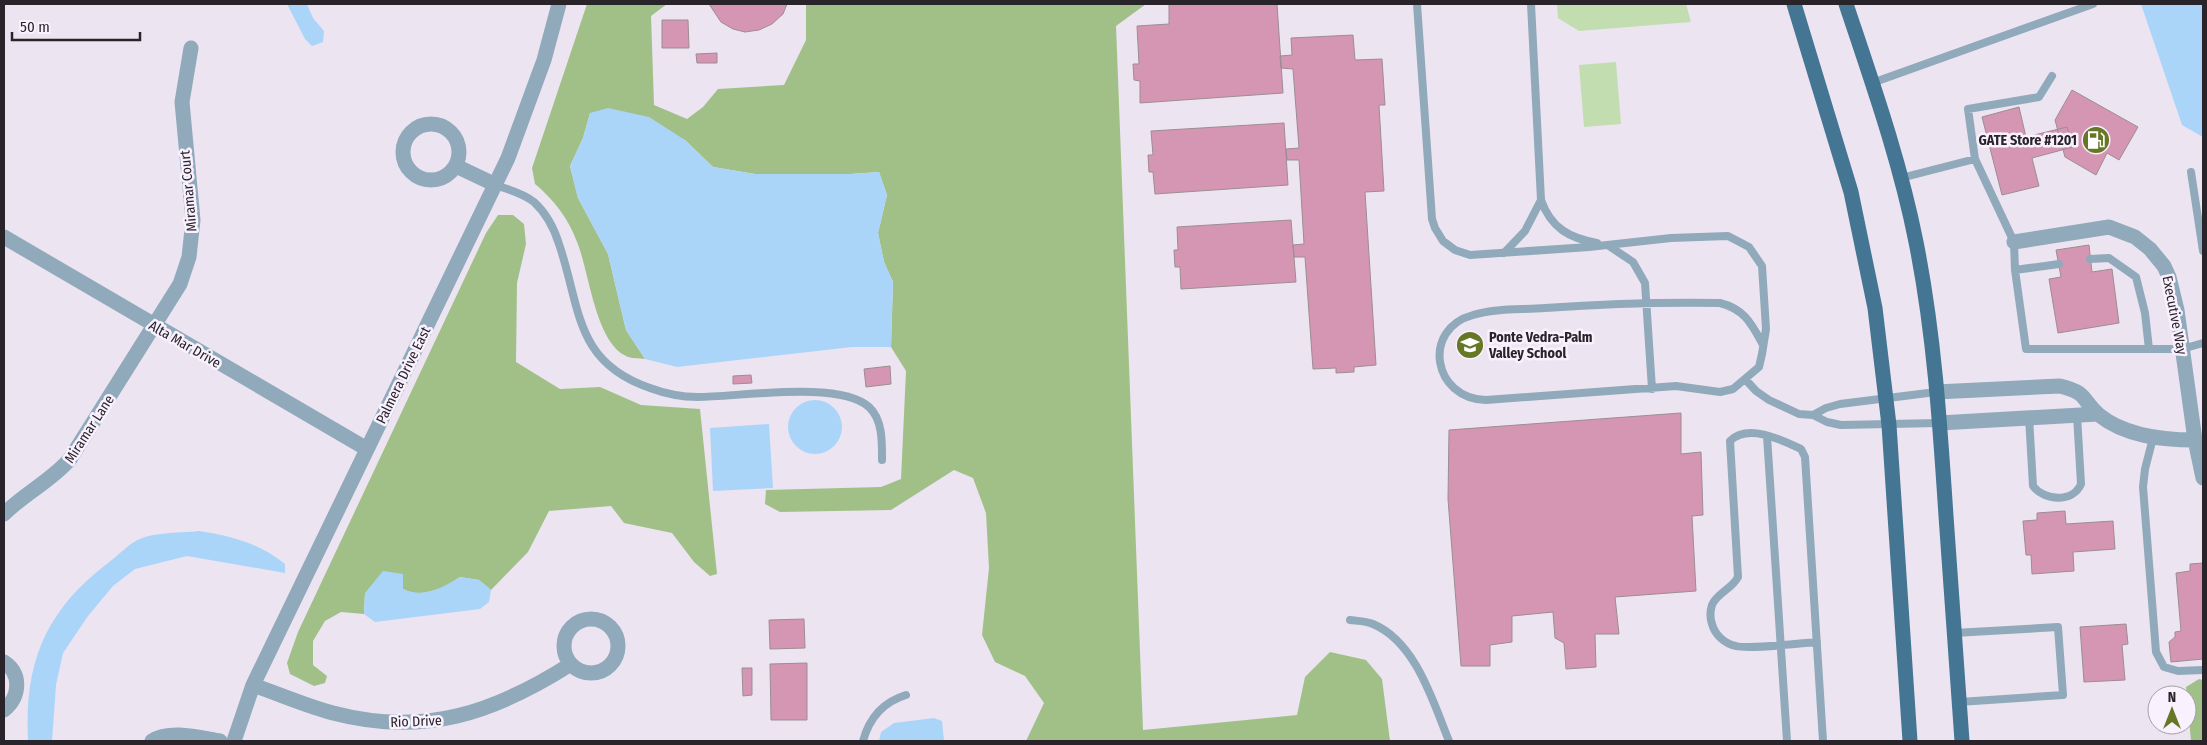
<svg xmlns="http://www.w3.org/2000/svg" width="2207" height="745" viewBox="0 0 2207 745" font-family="'Fira Sans Condensed',sans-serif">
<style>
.green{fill:#c2ddaf}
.forest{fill:#a0c088}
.water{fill:#aad5f9}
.building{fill:#d596b3;stroke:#9c8d93}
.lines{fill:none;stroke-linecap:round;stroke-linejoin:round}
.service{stroke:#90aabb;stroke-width:8}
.minor{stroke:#90aabb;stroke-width:15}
.primary{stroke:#447593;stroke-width:15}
.labels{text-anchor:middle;stroke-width:5;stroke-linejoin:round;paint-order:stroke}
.poi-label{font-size:14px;font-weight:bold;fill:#282429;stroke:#faf1ff;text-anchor:end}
.street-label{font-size:14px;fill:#282429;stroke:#faf1ff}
</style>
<rect width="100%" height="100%" fill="#ede4f1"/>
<path class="green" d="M1557,4H1686L1691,22L1579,31L1558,18Z
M1616,62L1621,124L1584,127L1579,65Z"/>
<path class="forest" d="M587,4H667L651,16L654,105L687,119L703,107L718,89L784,85L806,40V4H1146L1116,26L1143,730L1297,715L1305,677L1330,652L1366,660L1382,679L1390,741H1026L1044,703L1025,676L995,662L982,635L989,568L986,513L973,478L954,470L891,510L780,512L765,504L766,490L881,487L901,479L906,371L891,347L893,282L884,262L878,233L887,195L879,172L851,174H755L713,167L685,140L590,113L583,138L570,166L578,198L608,254L626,330L645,359C640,358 631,359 626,356C595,342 589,270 577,242C568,218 554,200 535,184L532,168Z
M498,215H513L524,224L526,244L517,283L516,362L560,389L600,387L641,405L700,409L717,574L710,576L694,562L672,533L624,523L611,506L549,511L528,552L491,590L479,580L460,577L443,588L416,595L403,589L365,593L364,614L341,612L325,621L313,641V665L327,676L325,683L314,686L290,674L287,663L298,632L486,233Z
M2199,679L2203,680V741H2191L2186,687Z"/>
<path class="water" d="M287,4H307L313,18L324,31L323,42L312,46L305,39Z
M2141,4H2203V137L2182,125Z
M608,108L649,117L685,140L713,167L755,174H851L879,172L887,195L878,233L884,262L893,282L891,347H852L677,367L645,359L626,330L608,254L578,198L570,166L583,138L590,113Z
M788 427a27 27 0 1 1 54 0a27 27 0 1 1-54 0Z
M769,424L773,488L713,491L710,428Z
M199,531C231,536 259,543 285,564V573L187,556L135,569L113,586L88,616L63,653L56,685L52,741H28C24,663 45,611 108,563C118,556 130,542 142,538C159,532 181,533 199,531Z
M383,571L403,574V589C423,598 441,589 460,577L479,580L491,590L489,602L480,609L375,622L364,614L365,593Z
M934,718L942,721L944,741H879L881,732L894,723Z"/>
<path class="building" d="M709,4H787L783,14L772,24L759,30L745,32L733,29L721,22Z
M1169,4H1277L1283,93L1140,103V81L1134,80L1133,64H1139L1137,26L1169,24Z
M662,20H688L689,48H662Z
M1353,35L1355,60L1382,59L1385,105H1379L1384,191L1365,192L1376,365L1354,367V372L1336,373V368L1313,369L1305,257H1294L1293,245L1304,244L1299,160H1287L1286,149L1299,148L1293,69L1281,68L1280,56L1292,55L1291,38Z
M717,53V63H697L696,54Z
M2072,90L2138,127L2119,160L2107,153L2096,175L2065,157L2055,120Z
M2019,107L2026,137L2067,127L2073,147L2032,158L2039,186L2002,195L1982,117Z
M1284,123L1288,185L1155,194L1153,172H1149L1148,155H1153L1151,131Z
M1291,220L1296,282L1181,289L1180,267H1175L1174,250H1178L1177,227Z
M2089,245L2092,272L2112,269L2119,323L2058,333L2049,279L2061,277L2056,250Z
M890,366L891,384L866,387L864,369Z
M751,375L752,383L733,384V376Z
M1681,413V454L1701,452L1703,515L1692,516L1696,591L1615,597L1619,634H1595L1596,667L1566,669L1564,643L1555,638L1553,612L1512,616V642L1490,645V666H1461L1448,499L1449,430Z
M2065,511L2066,524L2113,521L2115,549L2073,552L2074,571L2032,574L2031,555H2026L2023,521L2037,520V513Z
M2203,563V659L2171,662L2169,642L2175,637V632L2181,631L2176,573L2190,571V564Z
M804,619L805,648L770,649L769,620Z
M2126,624L2128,644L2122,645L2125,680L2084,682L2080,627Z
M807,663V720H771L770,664Z
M742,668H752V695L743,696Z"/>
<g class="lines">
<path class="service" d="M1417,4L1432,219L1435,228L1443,241L1455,250L1470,255L1589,247L1671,238L1728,236L1749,247L1762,266L1766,329L1762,354L1759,367L1733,389L1720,392L1676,386L1486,400C1433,399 1421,329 1473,315C1495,308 1522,310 1545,308C1603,304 1661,302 1720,303C1744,309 1751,323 1762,343
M1531,4L1541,200C1551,228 1569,238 1597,243
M1872,83L2093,4
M1975,159L2014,242L2015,270
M2191,172L2203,251
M1901,178L1975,159L1968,109L2039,97L2052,76
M496,185C509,190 523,193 534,202C546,213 554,228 559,244C581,308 574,362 650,388C666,394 682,397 698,397C738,397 840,380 869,407C883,420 882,443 882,460
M1609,246L1633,262L1645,283L1652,389
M1504,253L1525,231L1541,200
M2090,259L2109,258L2136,277L2145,313L2149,349
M2059,264L2015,270L2026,349H2182L2203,343
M1746,380L1756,391L1769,400L1799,414L1813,415L1827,422L1841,425L1939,423
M1813,415L1826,408L1840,404L1936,392
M2029,417L2033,486C2044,501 2073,503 2081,484L2077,415
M1767,436L1787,741
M2153,438L2145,469L2143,487L2156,652L2164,667L2178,671L2203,670
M1350,620C1358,621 1366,621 1373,624C1416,642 1433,702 1449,741
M1954,633L2058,627L2063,695L1959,702
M1817,642C1798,643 1751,650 1736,646C1725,644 1715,635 1712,624C1710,618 1710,611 1712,605C1717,593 1732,589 1738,577L1730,441C1748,423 1782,440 1801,449L1805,457L1823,741
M863,741C869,719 883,702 906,695"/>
<path class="minor" d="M403 152a28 28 0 1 1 56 0a28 28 0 1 1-56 0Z
M456,166L496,185
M4,237L367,449
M2014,242L2109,227L2135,237L2150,249L2164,266L2169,277L2177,310L2195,440L2203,478
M1936,392L2060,386C2089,393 2081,400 2099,415C2125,436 2162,440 2195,440
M1939,423L2098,414
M4,514C25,493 51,481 70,459L180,284L189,257L193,220L182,102L191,48
M564 646a27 27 0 1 1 54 0a27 27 0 1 1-54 0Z
M4,662C22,674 20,697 4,710
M253,685C279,694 306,706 333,713C424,737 494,713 571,664
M152,741C170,729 201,738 220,741
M234,741L253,685L508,158L544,60L559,4"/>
<path class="primary" d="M1794,4L1851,192L1875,308L1889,425L1910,741
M1846,4C1872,82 1900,161 1916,242C1934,332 1940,424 1946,516C1951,591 1957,666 1962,741"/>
</g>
<defs>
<symbol id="fuel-disc" viewBox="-11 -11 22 22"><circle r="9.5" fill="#667826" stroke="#faf1ff"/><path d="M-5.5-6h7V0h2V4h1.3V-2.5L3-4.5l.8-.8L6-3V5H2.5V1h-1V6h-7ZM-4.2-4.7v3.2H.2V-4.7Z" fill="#fff"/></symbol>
<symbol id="school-disc" viewBox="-11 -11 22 22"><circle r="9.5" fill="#667826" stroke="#faf1ff"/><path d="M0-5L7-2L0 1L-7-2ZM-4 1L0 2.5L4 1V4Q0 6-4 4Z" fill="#fff"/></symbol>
</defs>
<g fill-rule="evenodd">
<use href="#fuel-disc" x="2080" y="124" width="32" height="32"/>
<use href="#school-disc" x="1454" y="329" width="32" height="32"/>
</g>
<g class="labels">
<g class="poi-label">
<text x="2077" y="145">GATE Store #1201</text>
<text x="1489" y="342" text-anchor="start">Ponte Vedra-Palm<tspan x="1489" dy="16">Valley School</tspan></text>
</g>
<g class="street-label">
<text transform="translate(188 191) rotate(-95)" y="5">Miramar Court</text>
<text transform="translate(2175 315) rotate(79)" y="5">Executive Way</text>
<text transform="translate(185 344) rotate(30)" y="5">Alta Mar Drive</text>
<text transform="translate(403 375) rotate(-64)" y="5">Palmera Drive East</text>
<text transform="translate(89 429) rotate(-57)" y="5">Miramar Lane</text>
<text transform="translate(416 721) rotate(-2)" y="5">Rio Drive</text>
</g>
</g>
<rect width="2207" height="745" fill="none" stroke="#282429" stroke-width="10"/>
<g transform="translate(2172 710)"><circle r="24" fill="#faf1ff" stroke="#a69fa9"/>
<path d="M0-4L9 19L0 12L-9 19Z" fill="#667826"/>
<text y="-8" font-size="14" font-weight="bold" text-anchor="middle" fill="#282429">N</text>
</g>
<path d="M12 32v8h128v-8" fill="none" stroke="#282429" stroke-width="2.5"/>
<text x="20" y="32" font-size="15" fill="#282429" stroke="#faf1ff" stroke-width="4" paint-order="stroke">50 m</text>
</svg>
